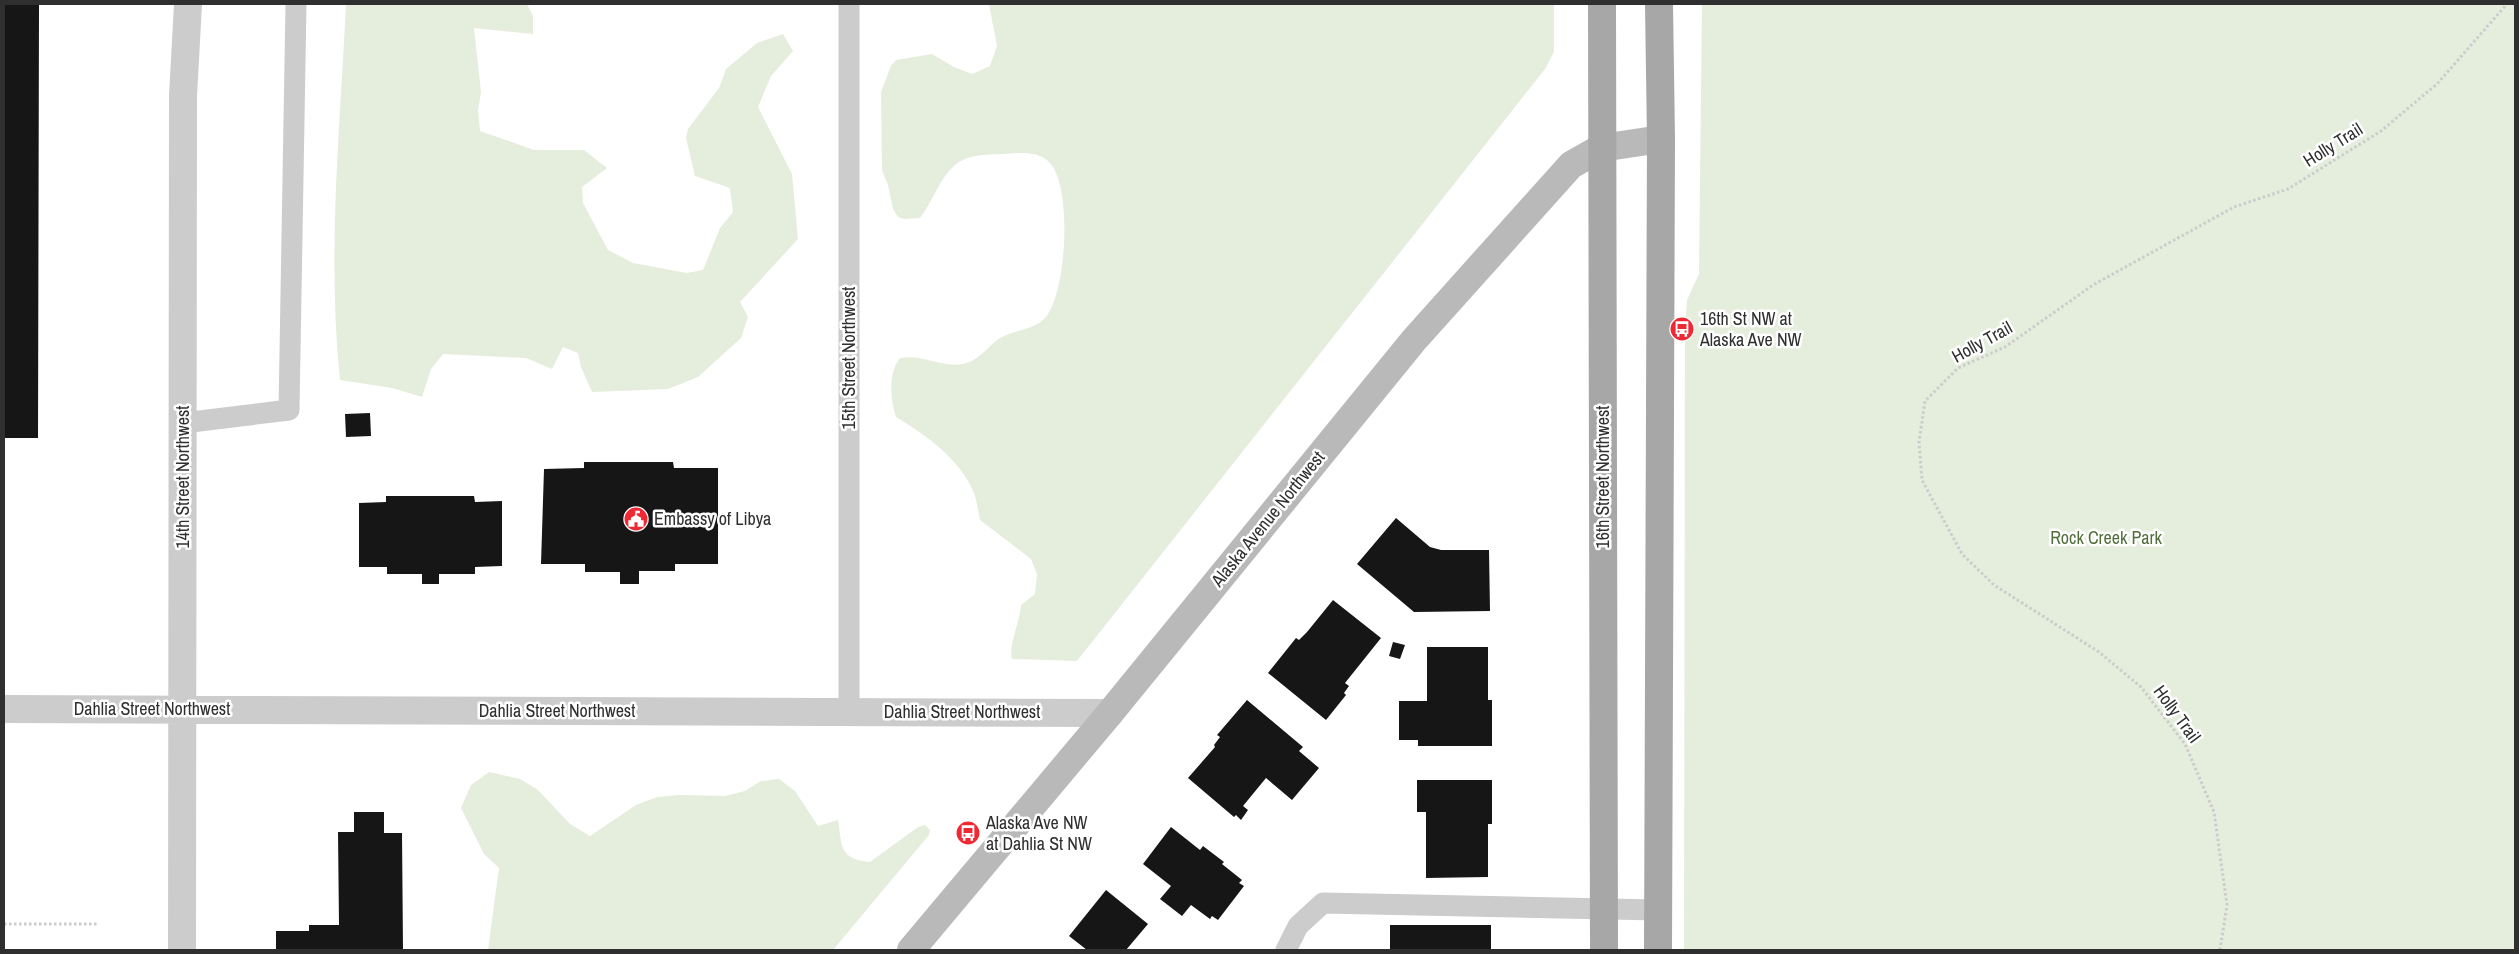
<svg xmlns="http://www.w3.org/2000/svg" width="2519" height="954" viewBox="0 0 2519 954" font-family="'Archivo Narrow',sans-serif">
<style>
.green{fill:#e5eddd}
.building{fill:#161616}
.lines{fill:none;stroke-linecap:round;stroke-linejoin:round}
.path{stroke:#ccc;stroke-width:3;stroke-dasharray:2.5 2.5;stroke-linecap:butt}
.service{stroke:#ccc;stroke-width:21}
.minor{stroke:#ccc;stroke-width:28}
.secondary{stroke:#b9b9b9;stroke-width:28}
.primary{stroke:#a7a7a7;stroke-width:28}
.labels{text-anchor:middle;stroke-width:5;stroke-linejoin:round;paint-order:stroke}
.street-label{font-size:18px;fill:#2f2f2f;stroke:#fff}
.poi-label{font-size:18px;fill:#2f2f2f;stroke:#fff;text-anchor:start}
.park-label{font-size:18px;fill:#516e3a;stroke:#fff}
</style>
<rect width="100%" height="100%" fill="#fff"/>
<path class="green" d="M346,4H527L533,16V34L474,28L481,92L478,110L480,131L534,150H584L607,168L582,187L583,203L608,250L633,263L687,273L703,270L720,228L733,212L730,188L695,176L686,138L688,129L719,88L726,69L757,43L783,34L793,51L771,76L758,107L792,174L798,239L740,302L748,317L741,338L698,377L668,389L592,392L581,367L578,353L563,347L552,369L526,358L443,354L431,369L422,397L392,388L340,380C327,255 340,129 346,4Z
M989,4H1554V52L1545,69L1077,661L1012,659C1008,646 1020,622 1021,605L1035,594L1037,574L1031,559L980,520C978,511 977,501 974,493C960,459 926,435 896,417C890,399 888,373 900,358C922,354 942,368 963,364C979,361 988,346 1000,338C1014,330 1034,330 1045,318C1067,294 1073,185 1049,162C1038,150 1017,153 1002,154C986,155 968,154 955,165C939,179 933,201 920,218L904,219L898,217L893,209L888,185L882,170L881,92L891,66L896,60L932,54L954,67L972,74L990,66L997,46Z
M1702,4H2515V950H1684L1685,329L1687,300L1699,274Z
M489,772L520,779L538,790L570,824L590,836L636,805L657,797L679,795L725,796L745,791L761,781L779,779L795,791L818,826L838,820C842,846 839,859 870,862L918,827L925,825L930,830L929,835L833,950H488L499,868L484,854L461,808L471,785Z"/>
<path class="building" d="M4,4H39L38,438H4Z
M370,413L371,436L346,437L345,414Z
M584,462H673L674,468H718V564H675V571H639V584H620V572H585V564H541L544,469L584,468Z
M386,496H474L475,502L502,501V566L475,567V574H439V584H422V574H387V567H359V503L386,502Z
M1396,518L1430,547L1441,550H1489L1490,611L1414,612L1357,564Z
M1333,600L1381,638L1345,683L1349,686L1344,693L1346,695L1326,720L1268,673L1296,638L1299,640L1307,632Z
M1393,642L1405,645L1400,659L1389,656Z
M1427,647H1488V700H1492V746H1418V740H1399V701H1427Z
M1247,700L1303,747L1299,751L1319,768L1292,800L1266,778L1243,806L1248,810L1241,820L1236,815L1234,817L1188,778L1215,747L1214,745L1220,737L1217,735Z
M1417,780H1492V824H1488V877L1426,878V812H1417Z
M354,812H384V833H402L403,950H276V931H309V925H339L338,832H354Z
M1171,827L1200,850L1203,846L1224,862L1222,864L1242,880L1239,883L1244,886L1218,920L1212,916L1210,919L1191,905L1182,916L1160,899L1171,886L1143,864Z
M1106,890L1148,924L1126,950H1087L1069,936Z
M1390,925H1491V950H1390Z"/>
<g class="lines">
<path class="path" d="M4,924H97
M2220,950L2227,905L2214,812L2185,744L2141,687L2099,652L1994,585L1962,554L1922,480L1919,442L1925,401L1958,368L2005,347L2093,285L2234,207L2288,189L2381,131L2437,84L2507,4"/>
<path class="service" d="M183,423L289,410L296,4
M849,712V4
M1286,950L1298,926L1323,903L1658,910"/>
<path class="minor" d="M4,709L1110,713
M182,950L183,96L188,4"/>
<path class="secondary" d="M911,950L1110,713L1414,340L1571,165L1601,148L1661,139"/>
<path class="primary" d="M1602,4L1604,950
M1658,950L1661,139L1659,4"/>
</g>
<defs>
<symbol id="bus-disc" viewBox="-11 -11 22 22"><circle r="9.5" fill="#ef2933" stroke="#fff"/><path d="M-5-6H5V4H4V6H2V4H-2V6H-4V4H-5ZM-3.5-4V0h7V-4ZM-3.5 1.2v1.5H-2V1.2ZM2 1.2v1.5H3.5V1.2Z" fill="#fff"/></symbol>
<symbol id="civic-disc" viewBox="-11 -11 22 22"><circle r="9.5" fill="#ef2933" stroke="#fff"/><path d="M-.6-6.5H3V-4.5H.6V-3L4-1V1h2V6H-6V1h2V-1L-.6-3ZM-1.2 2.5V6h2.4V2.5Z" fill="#fff"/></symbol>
</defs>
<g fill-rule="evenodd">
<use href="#bus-disc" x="1668" y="315" width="28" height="28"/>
<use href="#civic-disc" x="622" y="505" width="28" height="28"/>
<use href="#bus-disc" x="954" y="819" width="28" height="28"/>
</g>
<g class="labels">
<g class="street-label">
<text transform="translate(2333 145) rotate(-32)" y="6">Holly Trail</text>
<text transform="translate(1982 342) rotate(-29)" y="6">Holly Trail</text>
<text transform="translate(849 358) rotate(-90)" y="6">15th Street Northwest</text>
<text transform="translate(183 477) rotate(-90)" y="6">14th Street Northwest</text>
<text transform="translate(1603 477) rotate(-90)" y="6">16th Street Northwest</text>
<text transform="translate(1268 519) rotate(-51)" y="6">Alaska Avenue Northwest</text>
<text x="152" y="715">Dahlia Street Northwest</text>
<text x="557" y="717">Dahlia Street Northwest</text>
<text x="962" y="718">Dahlia Street Northwest</text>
<text transform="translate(2177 714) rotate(54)" y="6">Holly Trail</text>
</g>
<g class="poi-label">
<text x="1700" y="325">16th St NW at<tspan x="1700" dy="21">Alaska Ave NW</tspan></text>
<text x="654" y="525">Embassy of Libya</text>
<text x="986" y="829">Alaska Ave NW<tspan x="986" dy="21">at Dahlia St NW</tspan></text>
</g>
<g class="park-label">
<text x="2106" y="544">Rock Creek Park</text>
</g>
</g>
<rect width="2519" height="954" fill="none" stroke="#2f2f2f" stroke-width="10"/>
</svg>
